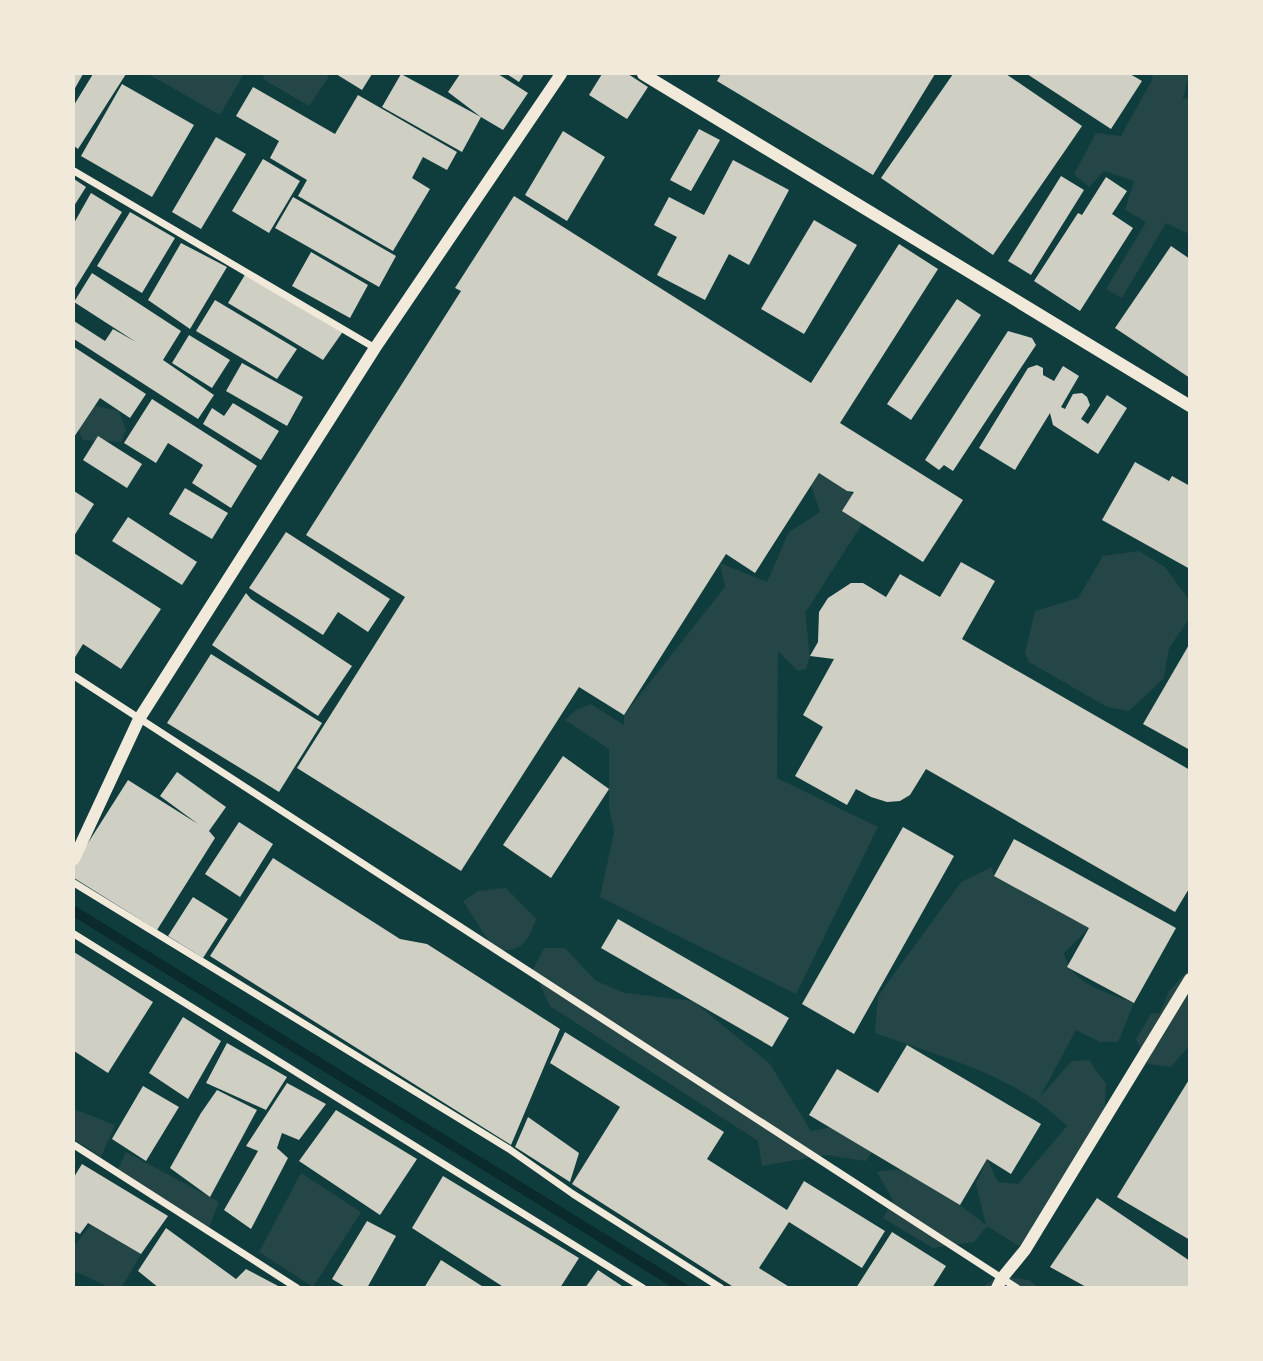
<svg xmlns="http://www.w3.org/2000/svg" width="1263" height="1361" viewBox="0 0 1263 1361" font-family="'Asap Condensed',sans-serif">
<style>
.green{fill:#244646}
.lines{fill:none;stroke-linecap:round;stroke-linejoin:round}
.stream{stroke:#0a2a2b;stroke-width:10}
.building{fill:#cfcfc3}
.minor{stroke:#f1e9da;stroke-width:7}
.tertiary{stroke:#f1e9da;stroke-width:12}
</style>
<rect width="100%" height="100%" fill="#0f3d3e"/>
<path class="green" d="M148,74H240L243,75L220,115Z
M264,74H328V78L309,106L263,79Z
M1150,74H1189L1183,99L1189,98V234L1166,223L1122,298L1106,289L1146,222L1125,210L1134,181L1104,171L1089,187L1074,174L1096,133L1121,136L1153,78Z
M87,404L119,411L126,430L121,442L83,440L77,426Z
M814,470L873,507L805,613L810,656L806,669L798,671L778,651L777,778L878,827L796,994L600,897L614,832L609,807V749L565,720L576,710L591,704L624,725V715L725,587L720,563L767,582L789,532L820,512L811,485Z
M1139,551L1165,567L1189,600V619L1169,648L1164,678L1129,711L1107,707L1029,662L1025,653L1035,611L1078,598L1103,556Z
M992,867L994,876L1089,928L1064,953C1071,985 1107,992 1134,1003L1118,1042H1100L1076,1030L1040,1097L1072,1061L1089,1060L1106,1084L1104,1124L1025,1250L987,1226L974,1242L933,1248L883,1218L893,1200L877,1172C905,1167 932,1170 958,1181L960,1205L986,1225L976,1184L987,1159L998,1182L1018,1184L1067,1126C1016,1075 941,1057 875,1033L878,996L961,882Z
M506,888L536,919C527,944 522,951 495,951L463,901L478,891Z
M544,948H565L596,981L625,993L693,1001L770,1064L811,1131L839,1126L874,1149L866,1161L826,1155L762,1166L758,1141L550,1006L533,969Z
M1189,969V1046L1171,1067L1148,1064L1136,1039L1151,1014L1160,1013L1169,991Z
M74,1109L115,1125L101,1157L74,1139Z
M126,1152L219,1202L209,1228L118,1169Z
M301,1173L361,1212L313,1287L259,1252Z
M91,1225L141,1254L122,1287H109L74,1271V1246Z
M998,1276L1029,1280L1038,1287L982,1288Z"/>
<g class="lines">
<path class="stream" d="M74,911L683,1288"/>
</g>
<path class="building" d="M74,74H83L74,90Z
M93,74H126L78,149L74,146V105Z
M336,74H372L362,90Z
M401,74L481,117L462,152L382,107Z
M460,74H498L528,93L503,130L481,117L448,92Z
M507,74H524L519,82Z
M602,74H628L648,87L627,119L589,95Z
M721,74H935L873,175L717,81Z
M953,74H1006L1082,126L993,255L881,178Z
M1027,74H1130L1142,81L1111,129Z
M122,84L194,125L152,197L81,156Z
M253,87L335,134L358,95L457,152L447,170L423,157L412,178L430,189L393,251L298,196L307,180L270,158L279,141L236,116Z
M699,129L720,140L691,191L670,180Z
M563,131L605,157L567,221L525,195Z
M216,137L246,154L201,229L172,212Z
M263,159L300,181L269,233L232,211Z
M733,160L789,190L749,265L729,254L705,300L657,275L677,237L654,225L669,197L704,215Z
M1061,176L1084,190L1031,275L1008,261Z
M1106,177L1127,191L1112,214L1133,228L1080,311L1034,281L1078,213L1082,215Z
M74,179L86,187L74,206Z
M91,193L122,212L74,290V223Z
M514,196L811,383L899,244L938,269L840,423L963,500L923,562L842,511L854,492L847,491L819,473L755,573L726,554L624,715L579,687L461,871L297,768L405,597L306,535L461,291L455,288Z
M293,197L396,256L379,287L275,228Z
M130,212L175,238L142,293L97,266Z
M814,220L857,245L804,334L761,309Z
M181,243L227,267L190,329L148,300Z
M1171,246L1190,259V378L1115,328Z
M311,252L368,285L350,318L292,286Z
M92,273L181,331L163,360L214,395L198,419L74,339V321L105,341L113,329L136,342L74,302Z
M246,273L344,330L323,360L228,303Z
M957,299L981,315L911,420L887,404Z
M215,300L297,349L277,379L196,331Z
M1008,331L1032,338L1036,345L953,471L944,465L939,470L925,460Z
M189,335L230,360L212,388L172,363Z
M74,347L146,394L130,418L100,398L74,437Z
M242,363L303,397L287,426L226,391Z
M1037,365L1043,368V375L1054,381L1063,366L1079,376L1061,407L1065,409L1073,394L1082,393L1087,397L1090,405L1081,419L1088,424L1107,395L1127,408L1098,454L1053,425L1050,413L1015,470L979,448L1028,368Z
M152,399L257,466L231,508L192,483L203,465L168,443L156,463L124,443Z
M233,403L279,431L261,460L203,424L212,408L224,416Z
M98,436L142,464L127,488L83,460Z
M1135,462L1169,481L1172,476L1190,486V569L1102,520Z
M185,488L228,513L212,539L169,514Z
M74,491L94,504L74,536Z
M128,517L197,562L182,585L112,541Z
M286,532L390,599L368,632L338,612L323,635L249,588Z
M74,553L161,609L121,669L83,644L74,659Z
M961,562L995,581L962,639L1190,770V887L1175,912L926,769L910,795L900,801L887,802L871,797L856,789L847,805L795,776L823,727L803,715L834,659L810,656L818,642L819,612L828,598L851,583H863L886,597L900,574L940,597Z
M246,593L251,599L352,666L318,716L212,645Z
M1190,643V750L1143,724Z
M211,654L322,723L279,792L167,723Z
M563,756L609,789L551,878L503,845Z
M177,772L226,807L209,831L215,838L157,930L74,878V865L128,780L198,824L160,796Z
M239,822L273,844L240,897L205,874Z
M903,827L954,856L854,1034L802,1004Z
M1014,839L1176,928L1134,1003L1067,967L1089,928L994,876Z
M273,858L400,939L427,944L560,1029L511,1145L210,956Z
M193,897L228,919L203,958L168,936Z
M618,919L789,1018L772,1047L601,948Z
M74,952L153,1002L108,1073L74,1051Z
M183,1017L221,1041L188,1099L149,1073Z
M565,1032L724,1132L707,1159L787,1210L804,1181L885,1231L862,1268L789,1222L759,1268L791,1288H735L572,1184L620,1107L550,1063Z
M227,1043L287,1077L266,1110L206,1083Z
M907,1045L1041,1124L1011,1174L987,1159L960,1205L809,1115L837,1069L878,1093Z
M1190,1078V1240L1117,1197Z
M287,1083L326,1104L299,1140L282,1133L277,1148L288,1158L251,1229L224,1210L258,1151L246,1146Z
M143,1086L179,1107L146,1161L112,1139Z
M217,1090L257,1110L210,1197L170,1168L201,1113Z
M336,1110L417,1159L380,1215L299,1161Z
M528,1117L579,1153L570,1182L515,1147Z
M82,1164L168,1216L141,1254L88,1223L80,1234L74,1231V1177Z
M443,1176L579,1258L560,1288H505L412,1228Z
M1097,1198L1190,1261V1288H1088L1050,1267Z
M367,1221L396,1236L367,1288H347L332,1279Z
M166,1228L236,1279L246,1269L282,1288H159L138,1271Z
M892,1232L946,1266L932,1288H856Z
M441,1260L485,1288H424Z
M598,1270L625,1288H585Z"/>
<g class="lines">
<path class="minor" d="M74,171L375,348
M74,676L1017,1288
M74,883L509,1149L573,1194L721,1288
M74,934L643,1288
M74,1145L297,1288"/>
<path class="tertiary" d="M643,74L1190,406
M74,859L139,719L375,348L561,74
M997,1288L1002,1278L1025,1250L1190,979"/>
</g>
<rect width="1263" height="1361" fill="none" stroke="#f1e9da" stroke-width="150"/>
</svg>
